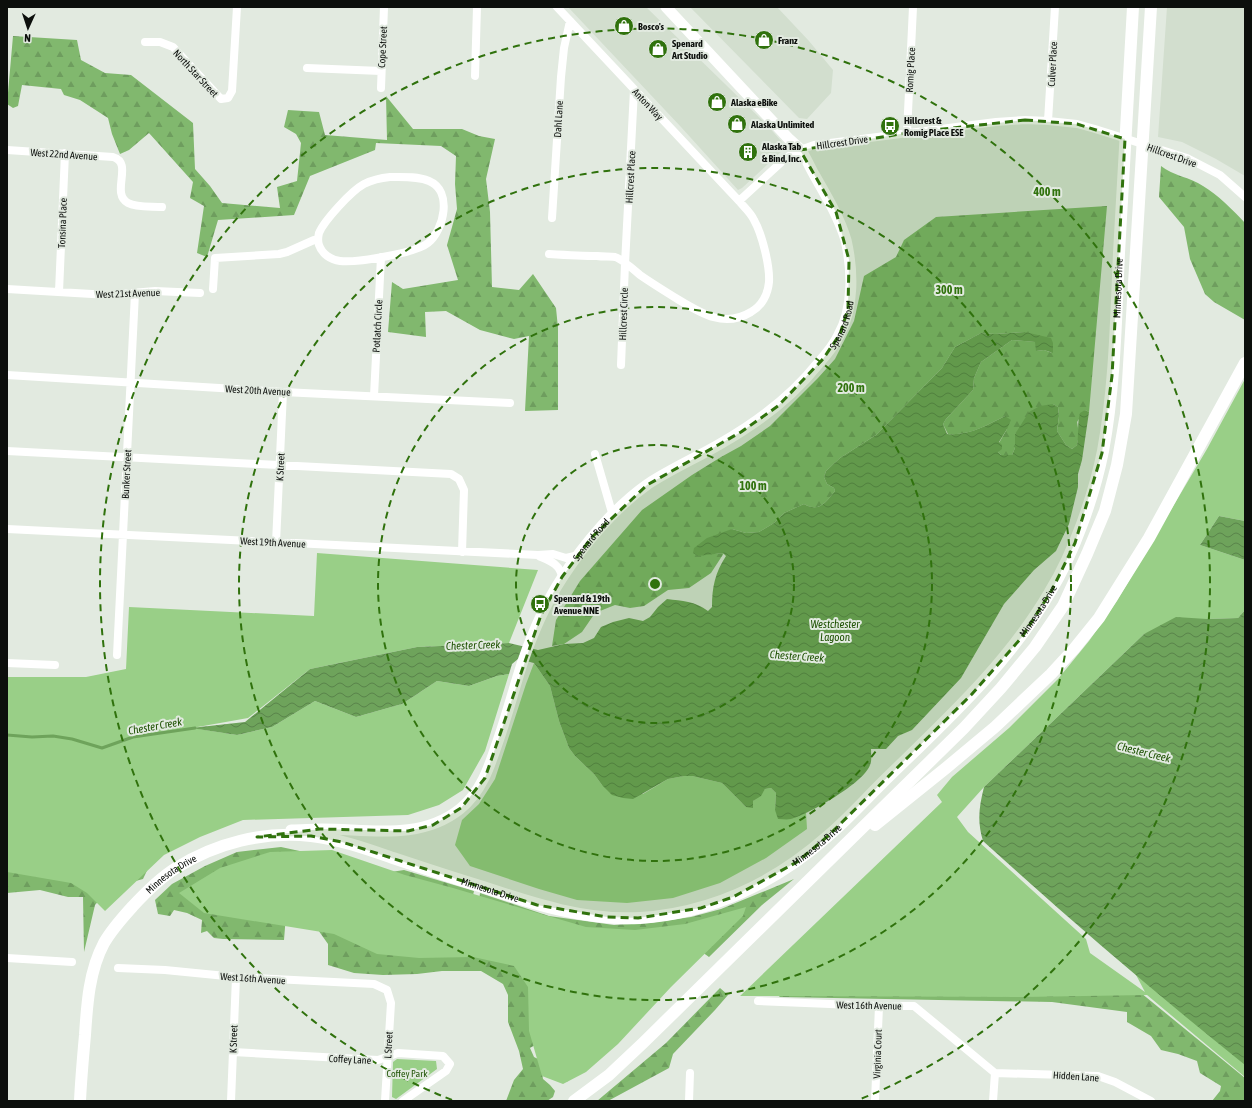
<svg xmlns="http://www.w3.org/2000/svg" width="1252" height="1108" viewBox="0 0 1252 1108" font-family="'Asap Condensed',sans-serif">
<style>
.built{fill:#d2dece}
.forest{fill:url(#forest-firs)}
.park{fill:#99cf87}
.water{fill:url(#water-waves)}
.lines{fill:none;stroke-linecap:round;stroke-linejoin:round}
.stream{stroke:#6ea35b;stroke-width:3}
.minor{stroke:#fff;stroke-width:8}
.secondary{stroke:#fff;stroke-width:11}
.primary{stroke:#fff;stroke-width:12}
.marked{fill:#30720d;fill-opacity:0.2;stroke:#30720d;stroke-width:3;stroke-dasharray:8 5;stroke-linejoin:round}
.ring{fill:none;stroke:#30720d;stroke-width:2;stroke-dasharray:7 5}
.labels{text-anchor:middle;stroke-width:4;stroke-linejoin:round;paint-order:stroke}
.poi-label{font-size:10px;font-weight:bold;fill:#0c0f0c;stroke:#e2eae0;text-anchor:start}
.street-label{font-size:10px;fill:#0c0f0c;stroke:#e2eae0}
.park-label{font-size:10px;fill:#235609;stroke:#e2eae0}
.water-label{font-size:11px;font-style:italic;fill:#1c5000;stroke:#e2eae0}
.centre{fill:#30720d;stroke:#e2eae0;stroke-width:2}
.ring-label{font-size:12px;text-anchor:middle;font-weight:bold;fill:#30720d;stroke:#e2eae0;stroke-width:4;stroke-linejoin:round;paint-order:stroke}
</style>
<defs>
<pattern id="forest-firs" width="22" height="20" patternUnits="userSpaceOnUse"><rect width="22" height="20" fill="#81b86e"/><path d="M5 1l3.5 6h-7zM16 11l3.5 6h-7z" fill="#6e9d5e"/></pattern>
<pattern id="water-waves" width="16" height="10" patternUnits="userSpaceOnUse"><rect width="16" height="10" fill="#6ea35b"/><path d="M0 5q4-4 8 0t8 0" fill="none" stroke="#59834a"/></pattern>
</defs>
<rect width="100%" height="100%" fill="#e2eae0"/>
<path class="built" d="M568,7H646L767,125L782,142L784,145L782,151L742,188L738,190L681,127Z
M690,7H777L809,41L833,70L831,93L807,119L799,118Z
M1167,7H1245V176L1216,159L1182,142L1158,137Z"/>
<path class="forest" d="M13,36L77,40L81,60L105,73L131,75L193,123L195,169L210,186L222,203L280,208L277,187L297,181L301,143L296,134L284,127L288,110L319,112L325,135L387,140L386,96L413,129H462L479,136L495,139L486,179L490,212L492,287L519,290L533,274L556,308L558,328V410L525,411L529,336L514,339L480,330L446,311L425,312L426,337L388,332L392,282L403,289L458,280L447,245L457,209L455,184L456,156L441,146L376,143L375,150L310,176L294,215L218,220L207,257L197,253L204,206L190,198L193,182L149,133L129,150L120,154L112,134L108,118L80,100L64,95L61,89L22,85L18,106L13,108L7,104Z
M1161,166C1173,176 1190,177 1203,186C1217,194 1234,211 1245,223V320L1214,302L1205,294L1190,259L1184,227L1159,197Z
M1107,206L1089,412L1085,410L1077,422L1079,434L1077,445L1072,449L1066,445L1057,431L1059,416L1058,407L1053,404L1015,434V448L1012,455H1001L998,452L999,443L1007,429L1005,416C987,425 969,436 948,434L943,424L946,419L973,390L974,378L981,362L1012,340L1036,342V351L1044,350L1052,353L1025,332L995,334L981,333L955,347L942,368L876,435L840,458L826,471L824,477L827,484L834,488L835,491C826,502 819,513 804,504L784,513L774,523L759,532L746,533L732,529L711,554L724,553L711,573L689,588L668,590L644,606L630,608L615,605L595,613L582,632L564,644L552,646L556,620L580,581L642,510L692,475L721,457L741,446L770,426L818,378L835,359L854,321L864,276L896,257L904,240L936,217Z
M7,818L153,858L143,879L110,888L95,905L84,952L83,897H68L40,890L7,893Z
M281,847L309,853L365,876L404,870L474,891L471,904L538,928L576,1065L567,1082L558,1079L540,1042L530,1048L534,1057L540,1060L543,1079L550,1085L555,1091L553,1097L547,1101H506L514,1080L523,1069L519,1051L508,1022V995L503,984L481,971H442L417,974L383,975L354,973L328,965V944L311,920L286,915L284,940L223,939L214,938L207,931L201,933L202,920L187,913L174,910L170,916L158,914L155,900L172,884L205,866L237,852Z
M794,879L762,905L709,957L688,942L626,940L479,902L480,893L549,916L614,925L649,923L691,917L721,909Z
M1130,984L1245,1078V1101H1212L1220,1091L1221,1086L1200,1073L1197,1061L1178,1054L1161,1050L1151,1036L1127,1022V1012L1052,1002L780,997L774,992Z
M720,988L728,995L715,1010L673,1054L669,1068L608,1101H597L666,1043Z"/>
<path class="park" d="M1245,379V521L1219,516L1200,545L1245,560V610L1238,618L1207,619L1144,634L984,787L957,817L968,832L1086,939L1090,953L1145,992L1125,954L1245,1050V1077L1147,995L1023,997L740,996L942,802L937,795L952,777L1009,728L1058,679L1089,641L1117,601L1207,449Z
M317,553L538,570L509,643L417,647L310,669L248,718L192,728L237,735L272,727L315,701L356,717L402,704L437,681L469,686L497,676L509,674L485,751L463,790L439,805L408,815L243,820L200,837L164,855L105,911L87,893L71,883L7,872V677H86L126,669L129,607L314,616Z
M534,663L550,686L559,721L569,748L575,756L594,774L602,785L643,794L668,779L684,776H692L722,783L746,807C752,801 760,797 765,789L771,788L776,793L775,810L790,819L806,812L807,829L766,858L720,883L673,898L627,903L577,900L539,889L470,866L455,845L462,820L479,804L495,779L526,684Z
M332,850L405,875L453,888L586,927L635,930L685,924L746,907L743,916L671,987L618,1044L586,1072L563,1084L542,1076L529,1031L528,987L514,966L473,957L419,958L377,954L334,934L204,913L179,893L220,868L270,852Z
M397,1059L436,1061L437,1069L396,1099L392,1097L393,1062Z"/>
<path class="water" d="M1025,332L1051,338L1053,343V353L1044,350L1036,351L1035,342L1012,340L981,362L974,378L973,390L946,419L943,424L947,434C969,436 987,425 1005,416L1011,420L1007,429L999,442L1002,445V449L998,452L1001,455H1012L1015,448V434L1029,412L1040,406L1053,404L1058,407L1059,416L1057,431L1066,445L1072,449L1077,445C1079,434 1077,424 1080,413L1085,410L1089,412L1082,460L1078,474V487L1069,524L1056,551L1034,570L1004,604L961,678L912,730L898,736L886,749H871C871,754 872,761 870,765C864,783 809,814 791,819C787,820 782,819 778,819L775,810L776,793L771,788L765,789L761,796L753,801V808L746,807L722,783L692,776H684L668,779L633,799L623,798L612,795L602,785L594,774L575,756L569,748L559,721L550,686L534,663L518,659L512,664L509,674L497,676L469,686L437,681L402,704L356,717L315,701L272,727L237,735L191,728L245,722L310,669L417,647L509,643L538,650L564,644L583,643L594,638L601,627L613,622L629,618L643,621L650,617L658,607L667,599C682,601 695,601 708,611L712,607C712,587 715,573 726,556L723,553L698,556L693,553L694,548L707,538L732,529L746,533L759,532L774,523L784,513L804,504C819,513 826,502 835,491L834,488L827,484L824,477L826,471L840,458L876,435L942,368L955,347L981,333L995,334Z
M1219,516L1245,521V560L1200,545Z
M1245,610V1065C1155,993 1068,918 983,841C977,821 979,807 984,787L1144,634L1176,617L1207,619L1238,618Z"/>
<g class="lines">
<path class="stream" d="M7,735L32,737L53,736L72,739L102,748L133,737L195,728"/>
<path class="minor" d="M145,42H160L173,47L221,99L228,98L232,91L237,7
M307,68L381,71
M475,76L477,7
M381,88L384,7
M1048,121L1055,7
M907,133L913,7
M7,150L113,157C134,163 110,193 128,203C137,208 152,206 162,207
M390,177C402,177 417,176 429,181C453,191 444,230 428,243C416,253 356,263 340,261C331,260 322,254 319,245C318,242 318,237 319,233C324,221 351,191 364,184C372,180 380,178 390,177Z
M739,201L787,157L800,150L814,145L996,122L1025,120L1048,121L1077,124L1095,129L1187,158L1220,175L1245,197
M552,218L561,77L564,48L570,21
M549,254C565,255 581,256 597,256C603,257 610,256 615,257C622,259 634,270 640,275C653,284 666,292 679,300C702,314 725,328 751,312C762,306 768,294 769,282C770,266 762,234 754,220C751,213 744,207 739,201L557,7
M7,289L109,295L155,291L200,293
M213,289L215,258L279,254L287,252L314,240H318
M59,292L65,153
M621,365L625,264L634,90
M7,375L283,392L510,403
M374,396L381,257
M7,451L451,474L459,479L464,490L462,552
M595,454L613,516
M7,529L538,555L553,554L566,558L579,555
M276,543L283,392
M539,556C550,561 560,564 562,577
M117,655L135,293
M7,663L55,665
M7,958L72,962
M118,968L165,970L236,977L374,984L387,990L391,1003L385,1101
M758,1001L879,1006H914L995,1073
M233,1052L378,1060L398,1053L443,1056L450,1064L446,1071L403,1101
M995,1073L1098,1076L1115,1082L1151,1101
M231,1101L236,977
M689,1101L690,1073
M875,1101L879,1006
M993,1101L995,1073"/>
<path class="secondary" id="s1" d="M291,830C301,830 312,829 322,829C368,829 420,841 460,809C481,792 489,768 497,744C507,716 514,688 523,661C533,632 545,604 562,578C584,544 615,507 648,484C671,469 696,458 720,444C757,423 791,398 818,364C826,355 834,346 839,335C854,308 853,270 846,240C839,217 827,197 815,176C810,168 806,157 800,149C797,146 792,142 789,139L666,7"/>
<g class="primary">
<path d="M875,825L946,768L995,727L1051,674L1074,649L1099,618L1149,538L1245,363"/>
<path id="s2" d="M80,1101C81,1079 83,1057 85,1035C87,1004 89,971 104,943C112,929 123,917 133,906C146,892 160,878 176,868C216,843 263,831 311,836C339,839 367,849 393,858C423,868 453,878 483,887C534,904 586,921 640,918C711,913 775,883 828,836C847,820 864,801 882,783C942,724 1007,666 1050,592C1074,553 1094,496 1103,451C1115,386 1116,319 1119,253C1124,171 1128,89 1133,7"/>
<path d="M574,1101L609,1075L643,1043L964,728L1001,688L1035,647L1063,606L1087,554L1105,511L1117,465L1126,414L1151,7"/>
</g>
</g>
<path class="marked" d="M1025,120L1077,124L1125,139L1112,376L1102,453L1075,543L1052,590L1022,637L972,694L828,836L797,862L733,897L701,908L638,918L607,917L537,905L342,842L311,836L257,837L320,829L408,831L433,825L461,808L485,778L541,615L562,577L592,537L647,485L741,432L778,406L823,359L840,334L848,309L849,260L836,212L800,150L907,133Z"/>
<g class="ring">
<circle cx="655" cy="584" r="139"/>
<circle cx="655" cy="584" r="277"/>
<circle cx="655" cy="584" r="416"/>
<path d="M452 1100A555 555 0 1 1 858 1100"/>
</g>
<defs>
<symbol id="shop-disc" viewBox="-11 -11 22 22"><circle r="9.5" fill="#30720d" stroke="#e2eae0"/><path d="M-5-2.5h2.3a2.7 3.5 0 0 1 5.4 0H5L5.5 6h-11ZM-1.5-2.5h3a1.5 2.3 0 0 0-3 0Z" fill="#fff"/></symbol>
<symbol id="bus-disc" viewBox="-11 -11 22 22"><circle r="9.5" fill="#30720d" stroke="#e2eae0"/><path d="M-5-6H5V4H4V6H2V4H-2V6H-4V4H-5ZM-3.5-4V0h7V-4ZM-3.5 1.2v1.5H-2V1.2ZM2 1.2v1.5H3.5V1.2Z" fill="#fff"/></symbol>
<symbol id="building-disc" viewBox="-11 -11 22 22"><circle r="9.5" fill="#30720d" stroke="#e2eae0"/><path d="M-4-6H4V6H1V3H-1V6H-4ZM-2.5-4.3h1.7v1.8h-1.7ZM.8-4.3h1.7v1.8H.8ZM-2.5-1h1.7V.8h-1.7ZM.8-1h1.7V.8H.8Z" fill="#fff"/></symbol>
</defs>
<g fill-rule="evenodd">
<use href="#shop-disc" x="613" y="15" width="22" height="22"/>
<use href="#shop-disc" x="753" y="29" width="22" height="22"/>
<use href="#shop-disc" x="647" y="38" width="22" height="22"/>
<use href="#shop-disc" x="706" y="91" width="22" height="22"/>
<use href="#shop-disc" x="726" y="113" width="22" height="22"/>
<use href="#bus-disc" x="879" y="115" width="22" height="22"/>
<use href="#building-disc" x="737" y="141" width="22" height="22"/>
<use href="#bus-disc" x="529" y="593" width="22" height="22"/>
</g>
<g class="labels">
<g class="poi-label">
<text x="638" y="30">Bosco's</text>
<text x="778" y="44">Franz</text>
<text x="672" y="47">Spenard<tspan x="672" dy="12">Art Studio</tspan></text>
<text x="731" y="106">Alaska eBike</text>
<text x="904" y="124">Hillcrest &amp;<tspan x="904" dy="12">Romig Place ESE</tspan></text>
<text x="751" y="128">Alaska Unlimited</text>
<text x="762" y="150">Alaska Tab<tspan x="762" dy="12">&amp; Bind, Inc.</tspan></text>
<text x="554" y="602">Spenard &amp; 19th<tspan x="554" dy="12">Avenue NNE</tspan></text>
</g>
<g class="street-label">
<text transform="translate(382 47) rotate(-87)" y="4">Cope Street</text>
<text transform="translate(1052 64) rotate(-87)" y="4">Culver Place</text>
<text transform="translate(910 70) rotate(-87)" y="4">Romig Place</text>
<text transform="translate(196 73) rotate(47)" y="4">North Star Street</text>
<text transform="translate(648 104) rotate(47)" y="4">Anton Way</text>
<text transform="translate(558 119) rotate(-87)" y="4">Dahl Lane</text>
<text transform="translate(842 142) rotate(-8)" y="4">Hillcrest Drive</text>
<text transform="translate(64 154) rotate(4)" y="4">West 22nd Avenue</text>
<text transform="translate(1172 155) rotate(20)" y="4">Hillcrest Drive</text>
<text transform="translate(630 177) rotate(-87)" y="4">Hillcrest Place</text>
<text transform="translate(62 223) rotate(-88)" y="4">Tonsina Place</text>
<text dy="4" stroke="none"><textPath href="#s2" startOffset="1602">Minnesota Drive</textPath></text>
<text transform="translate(128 293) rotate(-2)" y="4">West 21st Avenue</text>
<text transform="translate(623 314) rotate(-88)" y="4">Hillcrest Circle</text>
<text dy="4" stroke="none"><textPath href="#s1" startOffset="813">Spenard Road</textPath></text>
<text transform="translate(377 326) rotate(-87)" y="4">Potlatch Circle</text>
<text transform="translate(258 390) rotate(3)" y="4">West 20th Avenue</text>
<text transform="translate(280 467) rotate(-87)" y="4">K Street</text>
<text transform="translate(126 474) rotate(-87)" y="4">Bunker Street</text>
<text dy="4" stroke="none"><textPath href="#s1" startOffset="477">Spenard Road</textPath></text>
<text transform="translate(273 542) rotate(3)" y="4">West 19th Avenue</text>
<text dy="4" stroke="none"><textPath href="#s2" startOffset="1265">Minnesota Drive</textPath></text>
<text dy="4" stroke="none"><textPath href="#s2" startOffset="942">Minnesota Drive</textPath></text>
<text dy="4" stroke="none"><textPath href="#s2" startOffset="258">Minnesota Drive</textPath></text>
<text dy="4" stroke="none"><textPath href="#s2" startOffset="594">Minnesota Drive</textPath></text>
<text transform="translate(253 978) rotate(4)" y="4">West 16th Avenue</text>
<text transform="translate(869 1005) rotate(1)" y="4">West 16th Avenue</text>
<text transform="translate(233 1039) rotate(-88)" y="4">K Street</text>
<text transform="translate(388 1045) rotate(-87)" y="4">L Street</text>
<text transform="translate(877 1054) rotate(-88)" y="4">Virginia Court</text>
<text transform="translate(350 1059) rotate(3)" y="4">Coffey Lane</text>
<text transform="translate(1076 1076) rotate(4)" y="4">Hidden Lane</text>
</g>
<g class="park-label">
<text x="407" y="1077">Coffey Park</text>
</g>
<g class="water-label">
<text x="835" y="628">Westchester<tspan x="835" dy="13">Lagoon</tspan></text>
<text transform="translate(473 645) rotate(-2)" y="4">Chester Creek</text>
<text transform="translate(797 656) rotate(4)" y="4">Chester Creek</text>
<text transform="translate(155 726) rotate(-10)" y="4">Chester Creek</text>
<text transform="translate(1144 752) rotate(14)" y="4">Chester Creek</text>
</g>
</g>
<circle cx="655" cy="584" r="6" class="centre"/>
<g class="ring-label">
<text x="1047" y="196">400 m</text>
<text x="949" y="294">300 m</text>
<text x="851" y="392">200 m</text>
<text x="753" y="490">100 m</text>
</g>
<rect width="1252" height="1108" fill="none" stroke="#0c0f0c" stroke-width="16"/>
<g transform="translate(28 28) rotate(183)" stroke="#e2eae0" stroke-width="3" paint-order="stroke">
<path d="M0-3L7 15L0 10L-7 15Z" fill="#0c0f0c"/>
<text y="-6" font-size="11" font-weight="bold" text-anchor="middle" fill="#0c0f0c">N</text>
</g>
</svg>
